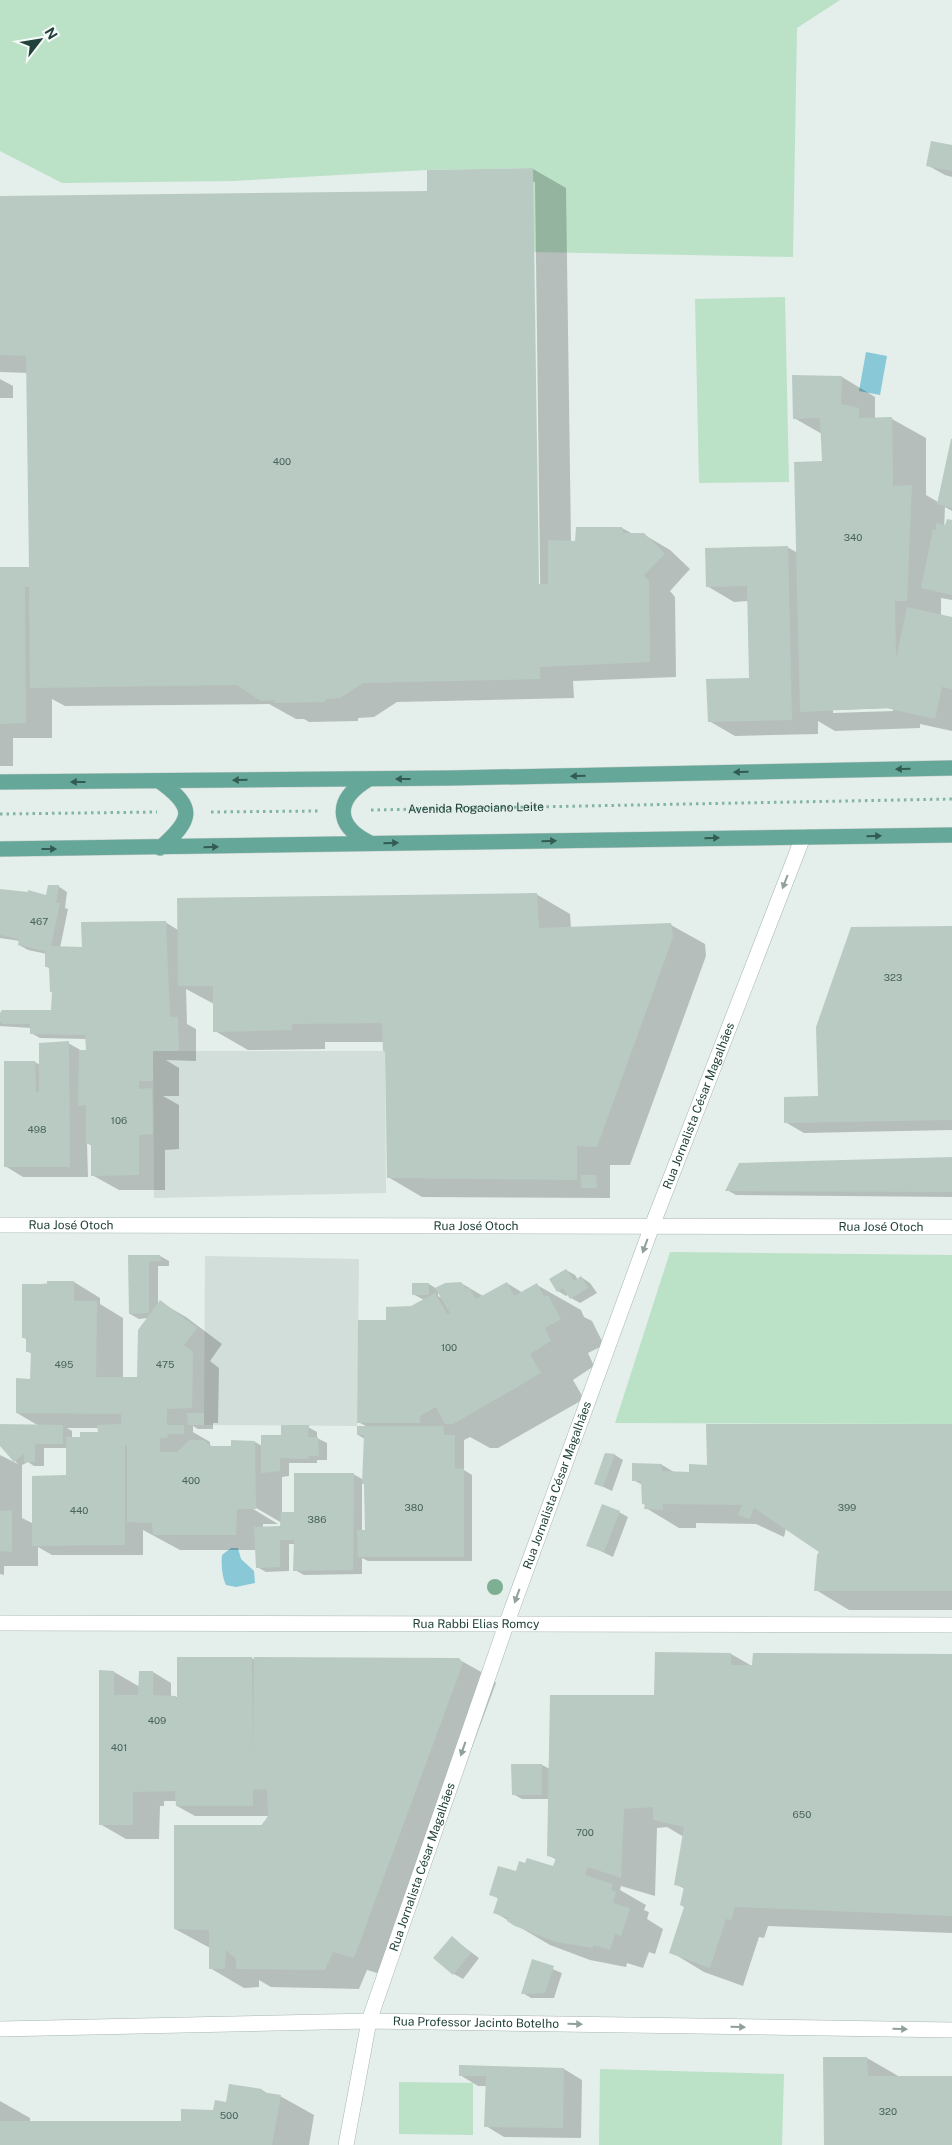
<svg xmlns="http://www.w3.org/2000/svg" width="952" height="2145" viewBox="0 0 952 2145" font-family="'Public Sans',sans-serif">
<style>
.built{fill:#d2ded9}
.green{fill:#bbe1c7}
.water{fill:#88c8d7}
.shadow{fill:#0003;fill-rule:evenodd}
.building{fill:#b9cac3}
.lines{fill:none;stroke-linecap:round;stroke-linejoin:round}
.minor-casing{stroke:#a6b7b2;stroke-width:16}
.major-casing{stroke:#c1cac8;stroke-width:16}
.path{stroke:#82b4a6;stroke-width:3;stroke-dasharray:2.5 4;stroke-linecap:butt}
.minor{stroke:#fff;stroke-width:15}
.major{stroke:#65a798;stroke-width:15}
.tree{fill:#7daf93}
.oneway{fill:#325b52}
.oneway2{fill:#90a09c}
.labels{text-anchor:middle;stroke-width:5;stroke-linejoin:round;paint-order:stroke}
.number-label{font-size:10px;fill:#47645c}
.street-label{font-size:12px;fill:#21423a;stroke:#f5faf8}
</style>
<rect width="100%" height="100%" fill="#e4eeea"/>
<path class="built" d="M153,1051H385L386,1193L154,1198Z
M205,1256L359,1259L357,1426L204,1425Z"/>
<path class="green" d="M0,0H840L797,28L793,257L533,252V168L427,170L234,181L62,183L0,151Z
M785,297L789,482L699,483L695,299Z
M670,1252L952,1255V1424L615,1423Z
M600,2069L784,2074L782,2145H599Z
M399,2082L473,2083V2135L399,2134Z"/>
<path class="water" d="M866,352L887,356L880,395L859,391Z
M231,1548H238L241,1559L254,1571L255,1583L236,1587L226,1585C222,1577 221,1563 222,1555Z"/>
<path class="shadow" d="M952,147V177L945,175L927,165Z
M533,169L566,188L571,542L622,528L633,534H643L670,550L690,569L670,591L675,597L676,677L573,681L574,698L397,702L374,717L358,718V721L309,722L304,719H296L269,704L65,706L52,699V738H13V766H0V568H30L28,373L0,372V197L428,192ZM532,182H535L541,646L539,653Z
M842,377L875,397V418L892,419L926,438V495L938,502L952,441V511L945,507L944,530L952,521V600L941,598V616L952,618V731L920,724V728L835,731L818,721V734L735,736L709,721L750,679L748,601L734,602L707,586L787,547L798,553L823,462L822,434L794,418ZM893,708V711L833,713V710Z
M0,379L13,386V398H0Z
M58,886L67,892L65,908L68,909L60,948H82L165,922L178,930L536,894L570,914L571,928L671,925L705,944L706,956L630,1165H610V1198L422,1197L388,1177L386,1052L384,1051V1042H325V1049L248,1050L215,1031L214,1004L186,989L187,1024L196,1029V1061L166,1060L179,1068V1096H163L179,1105V1149L165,1150V1190H119L92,1175V1146L87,1143L88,1177H23L5,1166L35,1062L40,1065L68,1043L84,1052H91L87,1039L40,1038L31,1033V1028L0,1026V1013L52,1012L53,993L51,992L50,969L47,967V954L28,950L19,945L20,941L0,938V890L47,896Z
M952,927V1130L804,1133L785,1122L819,1098Z
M952,1158V1197L736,1195L727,1190Z
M129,1256H160L169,1261V1266H158V1304L160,1302L186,1317L222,1344L210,1361L219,1368L218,1423H213V1429H198L193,1426V1432L210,1442V1445L215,1448L232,1447V1442H255L262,1446L308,1427L317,1432V1438L327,1443V1460H317V1463H289V1476L282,1477V1514L296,1513L353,1474L364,1480L365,1439L358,1435L368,1427L358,1422L387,1321L424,1300L413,1294L429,1284L437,1289L461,1283L483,1296L507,1283L523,1293L537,1285L581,1310L584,1317L592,1321L604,1345L588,1353L594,1366L573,1380L584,1399L498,1448H490L470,1437L464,1440V1470L472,1475V1561H368L362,1558V1574L304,1575L295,1570V1544H289V1571L266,1572L257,1567L256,1550H180L143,1530V1555H52L38,1547V1566H4V1575L0,1574V1455L18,1464L0,1445V1426H39L17,1413L32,1380V1354L27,1351V1340L23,1337V1285L74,1282L100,1298V1304L123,1318V1378H138L148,1318L139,1319L130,1314ZM438,1290L443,1299L438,1296ZM67,1428H98L99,1434L82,1438H72V1431ZM44,1448H67V1476L34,1524L22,1518V1465L28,1462L34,1466H44ZM362,1482L366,1484V1531H362ZM251,1505L282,1523L281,1527L263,1528V1524H278L250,1507Z
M566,1270L575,1275L578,1280L581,1277L590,1283L597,1293L580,1303L571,1298L569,1294L566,1296L558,1291Z
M952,1426V1610H849L816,1590L821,1552L786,1528L784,1537L756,1524L696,1523V1528H679L646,1508V1505L643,1504V1485L633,1480L662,1465L674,1472L690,1473L708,1466Z
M605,1454L615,1455L623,1460L612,1491L595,1483Z
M619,1512L628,1517L613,1557L588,1545Z
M656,1654H731L752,1666L952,1655V1933L768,1926L764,1938L759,1937L743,1986L704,1972L671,1952L685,1907V1889L675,1884L684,1837L667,1827L657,1828L655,1896L621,1886L620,1890L646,1905L644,1910L649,1912L647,1919L663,1929L655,1954L649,1952L643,1968L627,1963L626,1967L590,1960L550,1945L494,1912L499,1899L491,1894L517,1872L554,1868L557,1860L548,1855L549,1799H522L513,1794L542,1765L550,1769L655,1697Z
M252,1658L255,1660L458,1659L492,1678L496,1683L387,1976L367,1970L359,1989L271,1987L259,1980V1987L244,1988L210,1968V1948L175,1929L269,1816H195L177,1806V1801H164V1806H160L159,1839H126L100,1824L114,1672L140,1687L153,1672L171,1683V1697H178Z
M452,1938L479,1958L463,1979L454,1974Z
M533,1961L562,1973L554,1998H531L523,1993Z
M825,2058H867L900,2077H952V2145H825Z
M460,2066L564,2069L582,2080L581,2138L504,2137L486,2126L487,2086H478L460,2075Z
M230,2085L262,2090L270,2095L280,2096L314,2115L309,2145H0V2101L30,2118V2123L182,2122L214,2111L227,2103Z"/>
<path class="building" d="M931,141L952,145V171L926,166Z
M533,168L539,584H548V540L575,541L576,527H622L623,533H644L665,554L644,575L649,581L650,662L540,667V679L363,683L340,698L325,699V702L274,703V700L261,701L237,685L30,688L29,587H25L26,723L0,724V567H29L26,356L0,355V196L427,191V170Z
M792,375L842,376L841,404L859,408V418L892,417L893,486L912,485L907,601H895L896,659L907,607L952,617V689L942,687L935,719L886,708L800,712L794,462L822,461L820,418L793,419Z
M951,439H952V508L937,504Z
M947,519L952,520V595L921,588L933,529L936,530V523L945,525Z
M788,546L792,720L708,722L706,679L749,678L747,586L706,587L705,548Z
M48,885H59L56,903H60L51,946L82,947L81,922L166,921L170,1017H178L179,1051H153V1081H139V1089L152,1088L153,1134L139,1135V1175L91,1176V1144H86V1105L78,1106L79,1050H86L85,1035L30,1034V1024H2V1022H0V1013L2,1010H51L52,992H50L49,967H45V951L18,945L19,939L0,935V889L28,892V890L46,895Z
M537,893L539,928L671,923L673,937L597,1147L577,1146V1180L387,1178L385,1051H383L382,1023L292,1024V1030L213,1032V986H178L177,898Z
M952,926V1120L784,1123V1097L818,1096L816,1027L851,927Z
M69,1041L70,1167H4V1061H35L36,1092H39V1043Z
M952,1157V1192L725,1191L739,1163Z
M581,1175H596L597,1188H581Z
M128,1255H160L161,1261L149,1262V1313L129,1314Z
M566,1269L574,1281L581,1276L588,1288L570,1299L563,1288L557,1292L549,1279Z
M47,1281H74V1301H97L96,1377H137L138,1330L160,1300L197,1328L184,1345L193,1352L192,1408L167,1409V1425H184V1434H168L167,1438H160V1452H177L190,1440H204L211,1446H231V1440L255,1441L256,1509H237L236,1535H153L152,1523L127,1522V1445H125V1545L32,1546V1476L66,1475V1437H80V1432H98L97,1425L121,1424V1414L16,1413V1378L30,1379L31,1352H26V1338H22V1284H47Z
M461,1282L466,1289L469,1287L476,1299L507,1282L514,1296L537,1283L544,1297L548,1295L561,1319L545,1328L551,1341L530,1354L541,1373L453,1424H445L436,1407L420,1416V1423H357L358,1320H386V1307L411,1306L435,1293L447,1314L450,1313L435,1288L445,1283Z
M412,1283H429V1295H412Z
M187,1413H204V1425H188Z
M0,1424L63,1425V1444H35V1462H24V1454L14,1462L0,1446Z
M706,1424H952V1591H814L817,1555L819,1552L754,1508L750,1519L738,1515L742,1505L663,1504V1510L644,1509L645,1504H642L641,1481H632V1463L662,1464V1471L689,1472V1464L707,1465Z
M281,1425H309L308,1437H318L319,1456H309L308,1459L280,1458V1471L261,1473V1435H281Z
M357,1426H443L444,1435H455V1468L464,1469V1557H358L357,1530H365L364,1484H362L364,1435H357Z
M605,1453L615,1454L603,1487L594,1484Z
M294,1473H354L353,1570L293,1571L294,1540H280V1567L256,1568L254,1527L280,1526L281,1512H294Z
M602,1504L620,1511L604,1552L586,1546Z
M12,1510V1552L0,1551V1511Z
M655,1652L731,1653V1665H752L753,1653L952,1654V1916L735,1907L731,1920L726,1919L710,1968L669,1953L684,1907L680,1905L684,1887L674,1885L684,1827L653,1820V1807L624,1809L621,1878L588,1867L585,1875L613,1884L611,1890L616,1892L613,1903L630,1908L621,1936L615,1934L610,1950L593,1945V1948L556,1942L515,1926L507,1921L508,1918L493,1913L498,1898L489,1895L498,1866L516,1871L519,1861L525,1863L527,1858L553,1866L556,1858L547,1856L550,1695H654Z
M177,1657H252L253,1754L254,1657L459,1658L463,1663L354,1958L333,1952L325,1970L236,1969V1959L226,1950L225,1969H209V1930L174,1929V1825H262L268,1816L267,1789L253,1790V1806H176L175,1791L133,1792V1825H99V1670L114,1671V1695H138L139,1671H153V1695L176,1696L177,1702Z
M511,1764H542V1795H512Z
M452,1936L471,1953L453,1975L433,1958Z
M532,1959L554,1966L545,1993L521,1994Z
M823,2057H867L868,2076H952V2145H824Z
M459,2065L564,2068L563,2128L484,2127L486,2076H459Z
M229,2084L262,2089V2092L281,2095L272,2145H0V2121H181V2109L213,2110L215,2100L226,2102Z"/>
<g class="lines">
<defs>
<g id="minor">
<path id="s2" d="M0,1225L952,1227"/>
<path id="s3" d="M0,1623L952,1625"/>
<path id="s4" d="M0,2029L369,2021L952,2030"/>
<path id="s5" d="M346,2145L369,2021L506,1625L652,1226L803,837"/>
</g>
<path id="major" d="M369,779C335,799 334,825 370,843
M159,781C197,808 192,820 160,848
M0,782L452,778L952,768
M0,849L952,835"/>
</defs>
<use href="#minor" class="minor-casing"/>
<use href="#major" class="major-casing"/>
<g class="path">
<path id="s1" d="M371,810L952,799"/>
<path d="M211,812L319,811"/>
<path d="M0,814L157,812"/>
</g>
<use href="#minor" class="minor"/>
<use href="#major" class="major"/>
</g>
<circle class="tree" cx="495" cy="1587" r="8"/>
<defs><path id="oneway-solid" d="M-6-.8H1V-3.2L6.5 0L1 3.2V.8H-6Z" transform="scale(1.25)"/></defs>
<g class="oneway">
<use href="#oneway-solid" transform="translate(903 769) rotate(179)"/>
<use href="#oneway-solid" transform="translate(741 772) rotate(179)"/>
<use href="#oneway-solid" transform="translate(578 776) rotate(179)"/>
<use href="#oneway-solid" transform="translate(403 779) rotate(180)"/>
<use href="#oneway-solid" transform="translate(240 780) rotate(179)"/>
<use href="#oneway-solid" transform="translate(78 782) rotate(180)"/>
<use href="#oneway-solid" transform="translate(874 836) rotate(-1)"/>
<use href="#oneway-solid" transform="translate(712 838) rotate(-1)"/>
<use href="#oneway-solid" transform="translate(549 841) rotate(-1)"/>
<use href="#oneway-solid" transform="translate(391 843) rotate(-1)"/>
<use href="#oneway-solid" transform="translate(211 847) rotate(-2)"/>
<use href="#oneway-solid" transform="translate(49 849)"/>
</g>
<g class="oneway2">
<use href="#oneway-solid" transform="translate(785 882) rotate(111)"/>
<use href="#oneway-solid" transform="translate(645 1246) rotate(110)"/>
<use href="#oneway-solid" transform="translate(517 1596) rotate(110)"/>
<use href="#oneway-solid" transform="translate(463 1749) rotate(109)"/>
<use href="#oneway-solid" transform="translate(575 2024) rotate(1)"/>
<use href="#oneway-solid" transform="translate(738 2027) rotate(1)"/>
<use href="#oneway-solid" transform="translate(900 2029) rotate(1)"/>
</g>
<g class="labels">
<g class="number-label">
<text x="282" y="465">400</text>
<text x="853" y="541">340</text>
<text x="39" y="925">467</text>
<text x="893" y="981">323</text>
<text x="119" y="1124">106</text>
<text x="37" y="1133">498</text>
<text x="449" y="1351">100</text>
<text x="64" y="1368">495</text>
<text x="165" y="1368">475</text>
<text x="191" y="1484">400</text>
<text x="414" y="1511">380</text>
<text x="847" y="1511">399</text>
<text x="79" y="1514">440</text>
<text x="317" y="1523">386</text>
<text x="157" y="1724">409</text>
<text x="119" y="1751">401</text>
<text x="802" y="1818">650</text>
<text x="585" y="1836">700</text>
<text x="888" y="2115">320</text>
<text x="229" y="2119">500</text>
</g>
<g class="street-label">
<text dy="4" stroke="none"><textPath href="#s1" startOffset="105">Avenida Rogaciano Leite</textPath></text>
<text dy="4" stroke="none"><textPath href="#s5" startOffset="1099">Rua Jornalista César Magalhães</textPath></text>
<text dy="4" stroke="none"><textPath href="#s2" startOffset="71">Rua José Otoch</textPath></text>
<text dy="4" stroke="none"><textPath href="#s2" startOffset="476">Rua José Otoch</textPath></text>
<text dy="4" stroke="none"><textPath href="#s2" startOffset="881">Rua José Otoch</textPath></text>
<text dy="4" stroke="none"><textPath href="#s5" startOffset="694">Rua Jornalista César Magalhães</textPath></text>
<text dy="4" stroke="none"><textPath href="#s3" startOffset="476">Rua Rabbi Elias Romcy</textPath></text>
<text dy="4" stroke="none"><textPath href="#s5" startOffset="289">Rua Jornalista César Magalhães</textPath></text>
<text dy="4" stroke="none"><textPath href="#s4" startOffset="476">Rua Professor Jacinto Botelho</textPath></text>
</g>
</g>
<g transform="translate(40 40) rotate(59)" stroke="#f5faf8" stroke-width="4" paint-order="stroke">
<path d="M0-4L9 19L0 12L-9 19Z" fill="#21423a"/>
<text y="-8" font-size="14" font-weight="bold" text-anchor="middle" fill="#21423a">N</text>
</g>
</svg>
